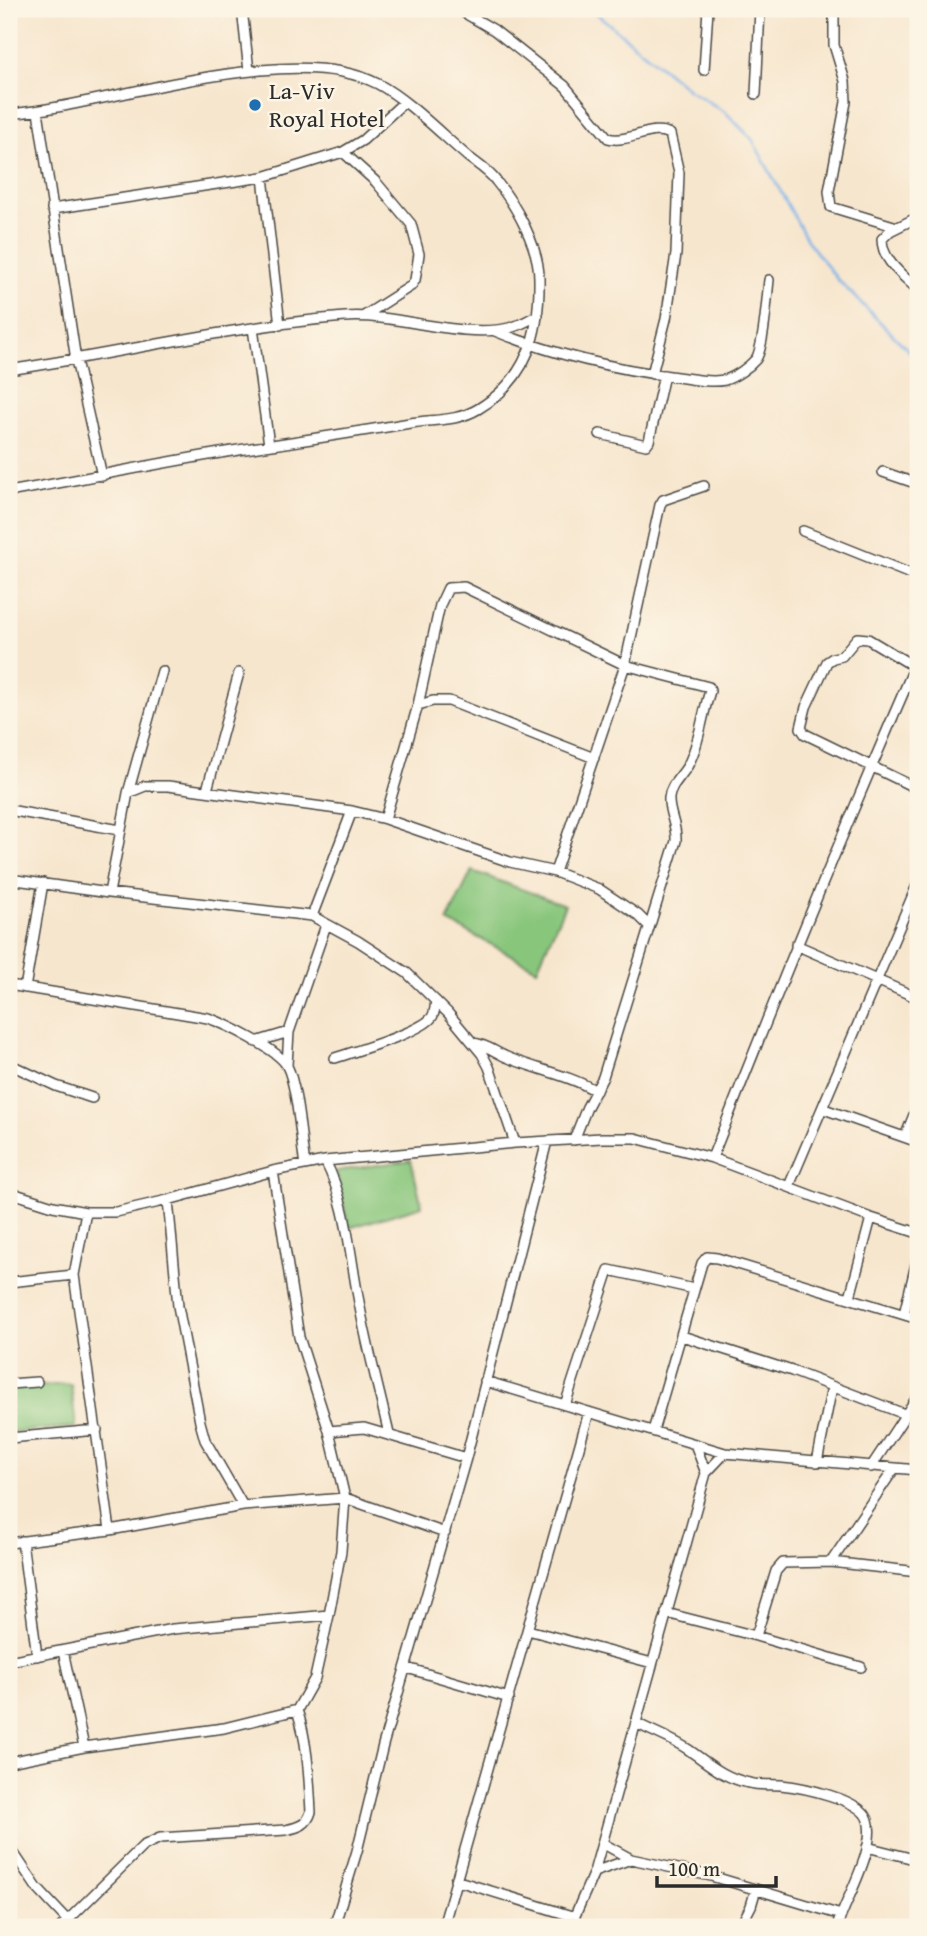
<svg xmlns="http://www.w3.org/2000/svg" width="927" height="1936" viewBox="0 0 927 1936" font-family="'Gentium Book Plus',serif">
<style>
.green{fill:#88c67c;stroke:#5a7854;stroke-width:2}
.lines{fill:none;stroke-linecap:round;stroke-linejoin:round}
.stream{stroke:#78b2e9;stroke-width:2.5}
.minor-casing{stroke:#4a4743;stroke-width:12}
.minor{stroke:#fff;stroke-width:9}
.poi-dot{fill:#1f6fb2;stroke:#fcf5e5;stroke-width:2.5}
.labels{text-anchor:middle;stroke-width:5;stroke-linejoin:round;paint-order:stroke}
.poi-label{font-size:24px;fill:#2b2b2b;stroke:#fcf5e5;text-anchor:start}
</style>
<rect width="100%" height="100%" fill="#fcf5e5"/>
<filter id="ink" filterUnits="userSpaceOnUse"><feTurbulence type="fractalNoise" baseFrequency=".0143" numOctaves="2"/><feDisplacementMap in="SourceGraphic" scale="14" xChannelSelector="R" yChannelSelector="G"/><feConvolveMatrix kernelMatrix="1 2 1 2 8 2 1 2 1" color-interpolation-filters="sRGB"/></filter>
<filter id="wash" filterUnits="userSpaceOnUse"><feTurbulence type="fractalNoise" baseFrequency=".00686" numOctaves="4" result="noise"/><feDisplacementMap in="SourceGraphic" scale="28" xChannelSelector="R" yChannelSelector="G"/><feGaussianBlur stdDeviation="1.57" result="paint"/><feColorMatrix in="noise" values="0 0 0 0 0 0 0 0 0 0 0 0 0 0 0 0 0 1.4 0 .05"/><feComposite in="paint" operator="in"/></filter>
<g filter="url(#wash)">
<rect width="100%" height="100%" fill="#f7e6ce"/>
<path class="green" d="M472,871L565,905L537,969L447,921Z
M411,1160L422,1206L349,1228L336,1171Z
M71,1384L76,1427L9,1432V1388Z"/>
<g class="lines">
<path class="stream" d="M591,9L688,89L725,112L752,139L807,240L837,279L918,360"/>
</g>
</g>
<g filter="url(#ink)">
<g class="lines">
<defs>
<path id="minor" d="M242,9L249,71
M458,9L494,30L565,86L608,138C628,144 652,124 670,134L679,173L676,254L666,319L652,374
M834,9V45L845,81L846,102L829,191L831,207L897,227
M704,70L708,9
M756,94L760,9
M38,111L76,360L102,476
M9,114C107,106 291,38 378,84C408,100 441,134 467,156C477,164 489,171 496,181C516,205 539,247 539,278C540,333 528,379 478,409C456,422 434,419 410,423C364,431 318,438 272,445C184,457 96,477 9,492
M343,152L376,182L411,224L419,254L415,280L411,286L364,316
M263,177L280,325
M52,209L263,177L343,152L363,140L403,103
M918,217L890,231L882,239C882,261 903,275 918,290
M253,328L269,445
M495,331C554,355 614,369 677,377C692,379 710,383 725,380C735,377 749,367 756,359C764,347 767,296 769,280
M9,370C121,353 232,326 345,317C397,313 458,339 509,328C519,326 529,320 538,315
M600,434L646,445L649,441L664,375
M883,472L918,484
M803,531L918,577
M915,667L868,639L857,638L842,656L833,658L827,662L806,707L801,728L805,734L918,789
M418,705L433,701H449L594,758
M207,790L239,673
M128,793L162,671
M9,810L120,830
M385,819L418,705L440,605L448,588L464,587L625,665L709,687L710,691C702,715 700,742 688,765C682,776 670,785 669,798C668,813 677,824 676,841L603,1077L587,1107L574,1140
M555,872L625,665L660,505L663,500L704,486
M9,879L109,893L312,916L358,941L407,973L448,1013L482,1054L489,1067L515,1143
M109,893L128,793L145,786H168L352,811L385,819L510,862L555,872L599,889L638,915L649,926
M312,916L352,811
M796,945L918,998
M9,985L208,1018C226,1024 279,1050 287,1066C297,1085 301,1142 305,1165
M25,988L43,883
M256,1042L289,1032
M473,1043C488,1045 496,1053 509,1058C538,1070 569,1075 596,1091
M335,1058C355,1051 422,1032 432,1017C435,1013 435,1006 436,1001
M9,1064L56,1086L92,1098
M287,1065L289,1032L326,925
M824,1109L918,1142
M905,1137L918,1105
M712,1158C778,990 846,824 918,659
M325,1161C347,1202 350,1257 359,1302C367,1347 379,1390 389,1434
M789,1186L918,883
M9,1192L53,1206L86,1212H116L168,1200L273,1171L325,1161L515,1143L602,1138H635L712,1158L871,1218L918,1233
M168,1200L178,1306L200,1422L205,1440L243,1506
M86,1212L74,1275L110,1530
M9,1282L74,1275
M850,1297L871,1218
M904,1314L918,1256
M682,1336L792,1371L907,1415
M485,1381L725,1453L918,1470
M9,1384L37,1382
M565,1405L609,1270L694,1289
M329,1431L364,1428L466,1458
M653,1431L702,1263L707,1257L717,1258L918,1319
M9,1438L97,1430
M695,1444L706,1473
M817,1462L832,1387
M871,1467L918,1396
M22,1541L37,1656
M9,1543L110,1530L243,1506L345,1498L445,1533
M831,1562L894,1469
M666,1613L756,1636L861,1667
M528,1630L652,1663
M756,1636L776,1571L783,1563L831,1562L918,1572
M9,1661L173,1629L329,1615L341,1551L345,1498L329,1431L299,1337L273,1171
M407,1668L509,1698
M636,1723C653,1732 673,1739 689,1750C709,1764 724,1778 749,1783C760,1786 771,1784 781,1785C801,1787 862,1799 868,1820C877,1848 845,1900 837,1927
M84,1747L224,1728L297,1710L315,1678L329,1615
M9,1762L84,1747L63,1651
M602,1843L631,1859L711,1876L841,1915
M9,1846L37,1888L68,1921
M867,1847L918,1860
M594,1872L631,1859
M455,1880L575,1917
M61,1927L143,1846L160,1838L286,1830C299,1827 307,1825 311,1812C309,1778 308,1743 297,1710
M334,1927L357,1851L383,1745L466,1458L547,1141
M443,1927L589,1412
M570,1927L594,1872L706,1473L725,1453
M740,1927L751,1906L756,1889"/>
</defs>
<use href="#minor" class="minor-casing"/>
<use href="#minor" class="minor"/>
</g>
</g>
<circle class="poi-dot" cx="255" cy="105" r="7"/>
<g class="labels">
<g class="poi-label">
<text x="269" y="99">La-Viv<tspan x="269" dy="28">Royal Hotel</tspan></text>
</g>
</g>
<rect width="927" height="1936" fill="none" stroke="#fcf5e5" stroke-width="35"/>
<path d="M657 1876v10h119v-10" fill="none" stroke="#2b2b2b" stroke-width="3.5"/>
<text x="668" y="1876" font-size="21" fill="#2b2b2b" stroke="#fcf5e5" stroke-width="5" paint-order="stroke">100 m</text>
</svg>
